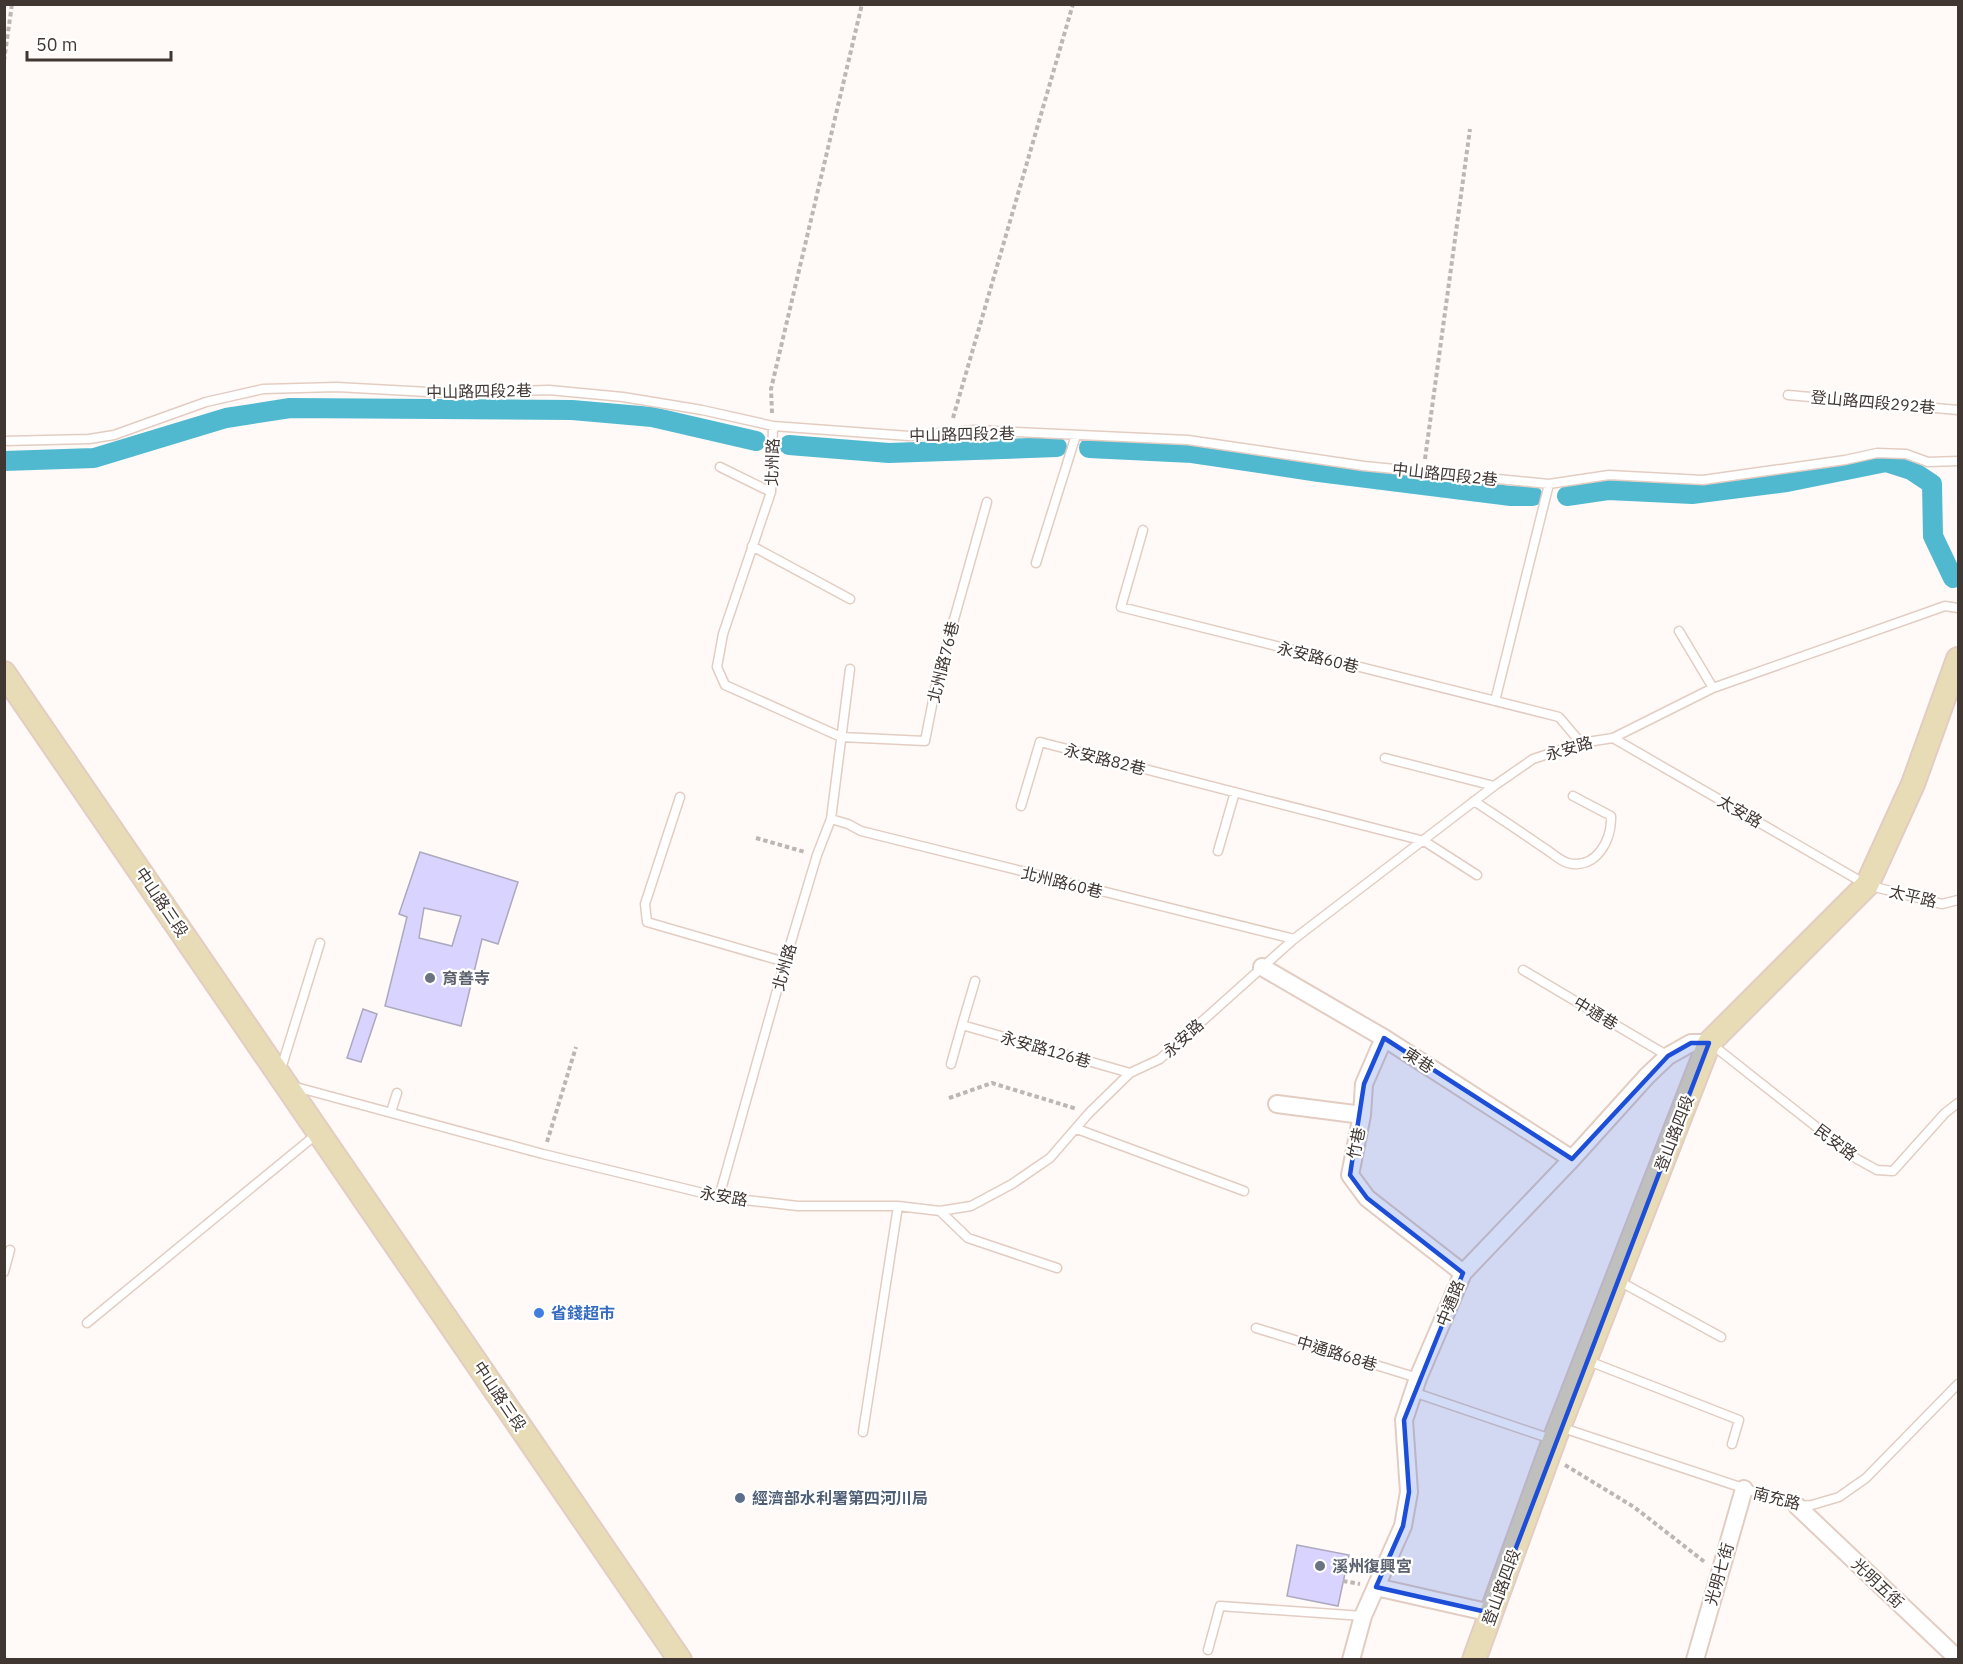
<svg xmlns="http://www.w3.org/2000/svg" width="1963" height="1664" viewBox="0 0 1963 1664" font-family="'IBM Plex Sans','Noto Sans TC',sans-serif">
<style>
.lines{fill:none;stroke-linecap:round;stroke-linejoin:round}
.canal{stroke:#50b9d0;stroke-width:20}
.building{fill:#d8d3ff;stroke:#aca9be;stroke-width:1.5;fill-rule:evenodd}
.lane-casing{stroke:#e3cdc2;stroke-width:11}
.street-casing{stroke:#e3cdc2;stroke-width:20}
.secondary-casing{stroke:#e3cdc2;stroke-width:26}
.path{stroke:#bdb6b3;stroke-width:4;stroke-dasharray:4.5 3;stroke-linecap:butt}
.lane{stroke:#fff;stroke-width:8}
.street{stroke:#fff;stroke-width:16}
.secondary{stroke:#e8dcb7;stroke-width:22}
.marked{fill:#1d4ed8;fill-opacity:0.2;stroke:#1d4ed8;stroke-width:4.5;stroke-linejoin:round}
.worship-dot{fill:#6b7280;stroke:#fff;stroke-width:2}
.shop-dot{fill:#3f7fe0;stroke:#fff;stroke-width:2}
.service-dot{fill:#5c6f8a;stroke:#fff;stroke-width:2}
.labels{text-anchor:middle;stroke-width:4.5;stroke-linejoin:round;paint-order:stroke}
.street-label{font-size:16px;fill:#403733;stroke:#fff}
.worship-label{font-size:16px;font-weight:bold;fill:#5b616d;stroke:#fff;text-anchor:start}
.shop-label{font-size:16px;font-weight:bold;fill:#366cbe;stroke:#fff;text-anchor:start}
.service-label{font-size:16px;font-weight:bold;fill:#4e5e75;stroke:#fff;text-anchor:start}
</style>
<rect width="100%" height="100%" fill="#fffaf8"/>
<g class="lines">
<path class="canal" d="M789,445L889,453L1057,447
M1089,448L1192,453L1319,472L1511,496H1533
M4,461L94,458L226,418L290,408L572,410L652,417L756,441
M1567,496L1608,490L1692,494L1787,482L1886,462L1911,470L1932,484L1933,536L1953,578"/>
</g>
<path class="building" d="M420,852L518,882L498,944L482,939L461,1026L385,1006L407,917L399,914ZM424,908L461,916L452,946L419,938Z
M363,1009L377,1014L361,1062L347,1058Z
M1297,1545L1349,1555L1338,1606L1287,1596Z"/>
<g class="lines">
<defs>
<path id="lane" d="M1788,395L1958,410
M773,426L771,492L723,634L717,667L725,685L841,737L925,741L937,680L987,502
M4,441L89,439L114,435L206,402L263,389L337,387L446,393L549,390L623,397L702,410L773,426L909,436L974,430L1188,440L1364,466L1549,484L1609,475L1703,480L1845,460L1877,453L1906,454L1928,462L1958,461
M720,467L771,492
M1143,530L1121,607L1559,717L1581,743
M752,546L850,599
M1036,563L1076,435
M1679,631L1713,688
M1495,701L1549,484
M1613,738L1867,885L1942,904L1958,900
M1385,758L1494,786
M680,797L645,904L647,922L785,962
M1474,801C1498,817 1521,832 1544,848C1551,852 1560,861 1568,863C1596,870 1612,840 1611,816L1573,796
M1021,806L1040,742L1424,841L1477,875
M831,819L848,824L861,831L1294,939
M1218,851L1235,792
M1523,970L1668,1056
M975,981L962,1025L1130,1073
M1710,1043L1857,1159L1877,1170L1893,1171L1945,1113L1958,1103
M951,1064L962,1025
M280,1072L320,943
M292,1086L543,1154L719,1197L798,1206H898L940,1211L971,1206L1012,1184L1050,1158L1089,1113L1130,1073L1160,1059L1294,939L1494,786L1533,759L1581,743L1613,738L1713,688L1945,606L1958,608
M391,1112L397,1093
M1077,1129L1244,1191
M719,1197L785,962L817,855L831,819L850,669
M940,1211L968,1238L1057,1268
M4,1272L10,1250
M1619,1281L1721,1337
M87,1323L318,1133
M1256,1328L1418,1378
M1586,1360L1739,1420L1732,1444
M1413,1392L1554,1440
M1560,1427L1797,1506L1812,1505L1839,1497L1866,1478L1958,1384
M863,1432L898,1206
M1208,1650L1220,1606L1363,1616"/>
<path id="street" d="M1262,967L1384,1038L1572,1159
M1384,1038L1364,1084L1362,1115L1350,1175L1367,1198L1463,1273
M1277,1104L1362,1115
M1797,1506L1958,1659
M1376,1587L1491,1613
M1351,1660L1363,1616L1403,1526L1409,1492L1404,1420L1418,1378L1463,1273L1572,1159L1647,1076L1668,1056L1691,1043H1709
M1695,1660L1744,1489"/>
<path id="secondary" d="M4,673L680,1660
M1474,1660L1554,1440L1709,1043L1867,885L1913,784L1958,659"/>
</defs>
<use href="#lane" class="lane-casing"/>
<use href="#street" class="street-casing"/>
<use href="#secondary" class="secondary-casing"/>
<path class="path" d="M4,61L12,4
M772,413L771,389L862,4
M953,418L1073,4
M1425,459L1470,129
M756,838L805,852
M949,1098L992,1083L1077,1109
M547,1142L576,1047
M1565,1465L1634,1507L1706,1563
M1343,1581L1360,1584"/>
<use href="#lane" class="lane"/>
<use href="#street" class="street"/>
<use href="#secondary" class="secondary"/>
</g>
<path class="marked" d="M1384,1038L1572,1159L1668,1056L1691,1043H1709L1491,1613L1376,1587L1403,1526L1409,1492L1404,1420L1463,1273L1367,1198L1350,1175L1364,1084Z"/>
<g class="worship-dot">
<circle cx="430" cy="978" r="6"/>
<circle cx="1320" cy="1566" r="6"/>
</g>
<circle class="shop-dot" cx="539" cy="1313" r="6"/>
<circle class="service-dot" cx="740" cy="1498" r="6"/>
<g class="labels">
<g class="street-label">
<text transform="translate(479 391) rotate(-1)" y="6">中山路四段2巷</text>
<text transform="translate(1873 402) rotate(5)" y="6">登山路四段292巷</text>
<text transform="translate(962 434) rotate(-1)" y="6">中山路四段2巷</text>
<text transform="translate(772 462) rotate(-88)" y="6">北州路</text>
<text transform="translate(1445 474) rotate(6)" y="6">中山路四段2巷</text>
<text transform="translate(1318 657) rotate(14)" y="6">永安路60巷</text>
<text transform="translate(943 662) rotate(-76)" y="6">北州路76巷</text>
<text transform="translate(1569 748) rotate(-16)" y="6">永安路</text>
<text transform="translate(1105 759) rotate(14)" y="6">永安路82巷</text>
<text transform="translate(1740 811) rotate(30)" y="6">太安路</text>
<text transform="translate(1062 882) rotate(14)" y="6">北州路60巷</text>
<text transform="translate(1913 896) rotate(13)" y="6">太平路</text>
<text transform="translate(162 902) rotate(56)" y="6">中山路三段</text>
<text transform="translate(784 967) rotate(-74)" y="6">北州路</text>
<text transform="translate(1596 1013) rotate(31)" y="6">中通巷</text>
<text transform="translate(1183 1038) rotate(-42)" y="6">永安路</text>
<text transform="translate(1046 1049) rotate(16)" y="6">永安路126巷</text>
<text transform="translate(1419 1060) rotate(33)" y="6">東巷</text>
<text transform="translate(1674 1133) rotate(-69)" y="6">登山路四段</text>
<text transform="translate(1836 1142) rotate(37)" y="6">民安路</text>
<text transform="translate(1356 1143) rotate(-79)" y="6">竹巷</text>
<text transform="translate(724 1196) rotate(10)" y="6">永安路</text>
<text transform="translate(1450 1303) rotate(-68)" y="6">中通路</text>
<text transform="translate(1337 1353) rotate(17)" y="6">中通路68巷</text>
<text transform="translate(500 1396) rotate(56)" y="6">中山路三段</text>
<text transform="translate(1777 1498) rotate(14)" y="6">南充路</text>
<text transform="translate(1719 1574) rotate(-74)" y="6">光明七街</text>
<text transform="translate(1878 1583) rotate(43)" y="6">光明五街</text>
<text transform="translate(1501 1587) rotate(-70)" y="6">登山路四段</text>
</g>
<g class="worship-label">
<text x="442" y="984">育善寺</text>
<text x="1332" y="1572">溪州復興宮</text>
</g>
<g class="shop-label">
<text x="551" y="1319">省錢超市</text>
</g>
<g class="service-label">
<text x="752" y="1504">經濟部水利署第四河川局</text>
</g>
</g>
<rect width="1963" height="1664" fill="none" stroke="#403733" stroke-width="12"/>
<path d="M27 51v9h144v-9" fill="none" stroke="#403733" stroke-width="3"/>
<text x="36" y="51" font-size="18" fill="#403733" stroke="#ffffff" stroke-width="4.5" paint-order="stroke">50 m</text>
</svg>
